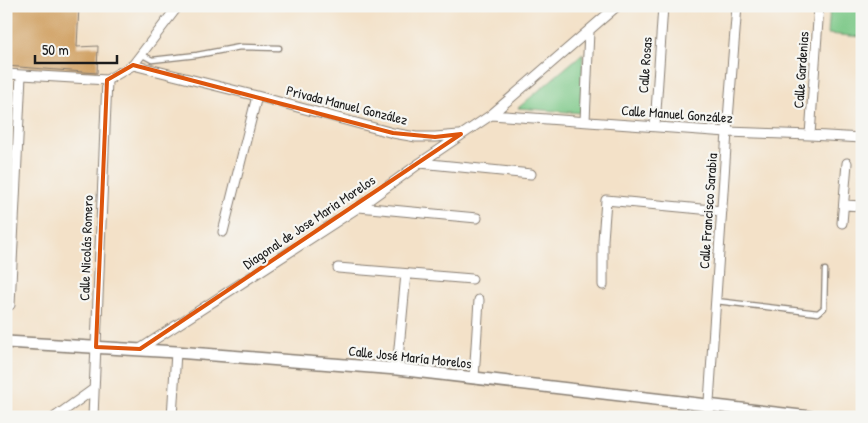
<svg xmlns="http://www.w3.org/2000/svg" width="868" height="423" viewBox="0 0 868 423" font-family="'Patrick Hand',sans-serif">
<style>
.green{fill:#7ac786;stroke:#4b7251}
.building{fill:#d1a366}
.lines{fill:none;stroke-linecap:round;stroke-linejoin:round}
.service-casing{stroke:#887e72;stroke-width:7}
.minor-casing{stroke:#887e72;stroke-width:11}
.tertiary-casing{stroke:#887e72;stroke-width:14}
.service{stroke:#fff;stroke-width:4.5}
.minor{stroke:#fff;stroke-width:9}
.tertiary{stroke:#fff;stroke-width:11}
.marked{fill:none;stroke:#de560d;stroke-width:4;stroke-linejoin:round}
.labels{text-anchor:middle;stroke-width:4.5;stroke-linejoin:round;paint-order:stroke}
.street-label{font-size:14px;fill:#1c1c1c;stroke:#f6f6f2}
</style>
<rect width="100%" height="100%" fill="#f6f6f2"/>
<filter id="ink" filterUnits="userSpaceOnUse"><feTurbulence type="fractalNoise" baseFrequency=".02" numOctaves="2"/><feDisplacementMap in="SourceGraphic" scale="10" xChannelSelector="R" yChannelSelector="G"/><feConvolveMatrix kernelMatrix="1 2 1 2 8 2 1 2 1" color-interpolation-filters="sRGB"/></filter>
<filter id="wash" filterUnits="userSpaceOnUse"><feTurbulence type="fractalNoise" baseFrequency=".0096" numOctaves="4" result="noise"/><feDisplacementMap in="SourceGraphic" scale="20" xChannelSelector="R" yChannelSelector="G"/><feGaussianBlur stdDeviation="1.12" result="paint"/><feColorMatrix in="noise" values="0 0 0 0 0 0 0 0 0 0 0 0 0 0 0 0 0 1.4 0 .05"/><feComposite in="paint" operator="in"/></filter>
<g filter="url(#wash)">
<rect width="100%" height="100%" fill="#f3e1c8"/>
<path class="green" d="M830,6L862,8V37L828,34Z
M583,53L581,113L518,108Z"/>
<g id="blocks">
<path class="building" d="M6,6H79L77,47L98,46L97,73L6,66Z"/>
</g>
</g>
<g filter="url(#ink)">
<use href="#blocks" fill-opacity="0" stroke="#887e72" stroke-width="1"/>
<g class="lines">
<defs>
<path id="service" d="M141,54L152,60L197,55L240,47L279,48
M716,301L818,313L824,308L825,270"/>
<path id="minor" d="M133,65L257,96L393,133L416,137H435L459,135
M6,74L107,80
M107,80L133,65L178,6
M491,115L727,132L810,135L862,138
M585,121L589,31
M655,126L663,6
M810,135L819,6
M6,154L17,155
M420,163L531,174
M844,205L862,206
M359,207L477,218
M842,223L847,163
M223,232L257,96
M338,268L472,279
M603,285V240L606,200L722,211
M10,305L21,75
M140,349L359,207L420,163L491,115L617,6
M397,369L406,274
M474,378L479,300
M55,417L94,389
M93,417L107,80
M172,417L176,352
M708,417L727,132L737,6"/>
<path id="tertiary" d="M6,342L176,352L397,369L810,417"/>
</defs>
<use href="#service" class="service-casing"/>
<use href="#minor" class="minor-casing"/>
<use href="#tertiary" class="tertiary-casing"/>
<use href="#service" class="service"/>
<use href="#minor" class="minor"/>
<use href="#tertiary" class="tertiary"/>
</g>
</g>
<path class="marked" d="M133,65L393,133L435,137L461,134L140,349L96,347L107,80Z"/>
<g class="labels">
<g class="street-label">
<text transform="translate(645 65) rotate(-86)" y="5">Calle Rosas</text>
<text transform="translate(801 70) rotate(-86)" y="5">Calle Gardenias</text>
<text transform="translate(347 105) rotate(14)" y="5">Privada Manuel González</text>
<text transform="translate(677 114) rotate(4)" y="5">Calle Manuel González</text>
<text transform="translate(708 211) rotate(-86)" y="5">Calle Francisco Sarabia</text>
<text transform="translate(309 222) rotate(-34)" y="5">Diagonal de Jose Maria Morelos</text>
<text transform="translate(86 248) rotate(-88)" y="5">Calle Nicolás Romero</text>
<text transform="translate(410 357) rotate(6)" y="5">Calle José María Morelos</text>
</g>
</g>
<rect width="868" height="423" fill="none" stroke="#f6f6f2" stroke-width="25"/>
<path d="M35 55v8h82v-8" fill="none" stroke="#1c1c1c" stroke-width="2.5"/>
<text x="42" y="55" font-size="15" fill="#1c1c1c" stroke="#f6f6f2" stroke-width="4" paint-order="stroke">50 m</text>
</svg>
